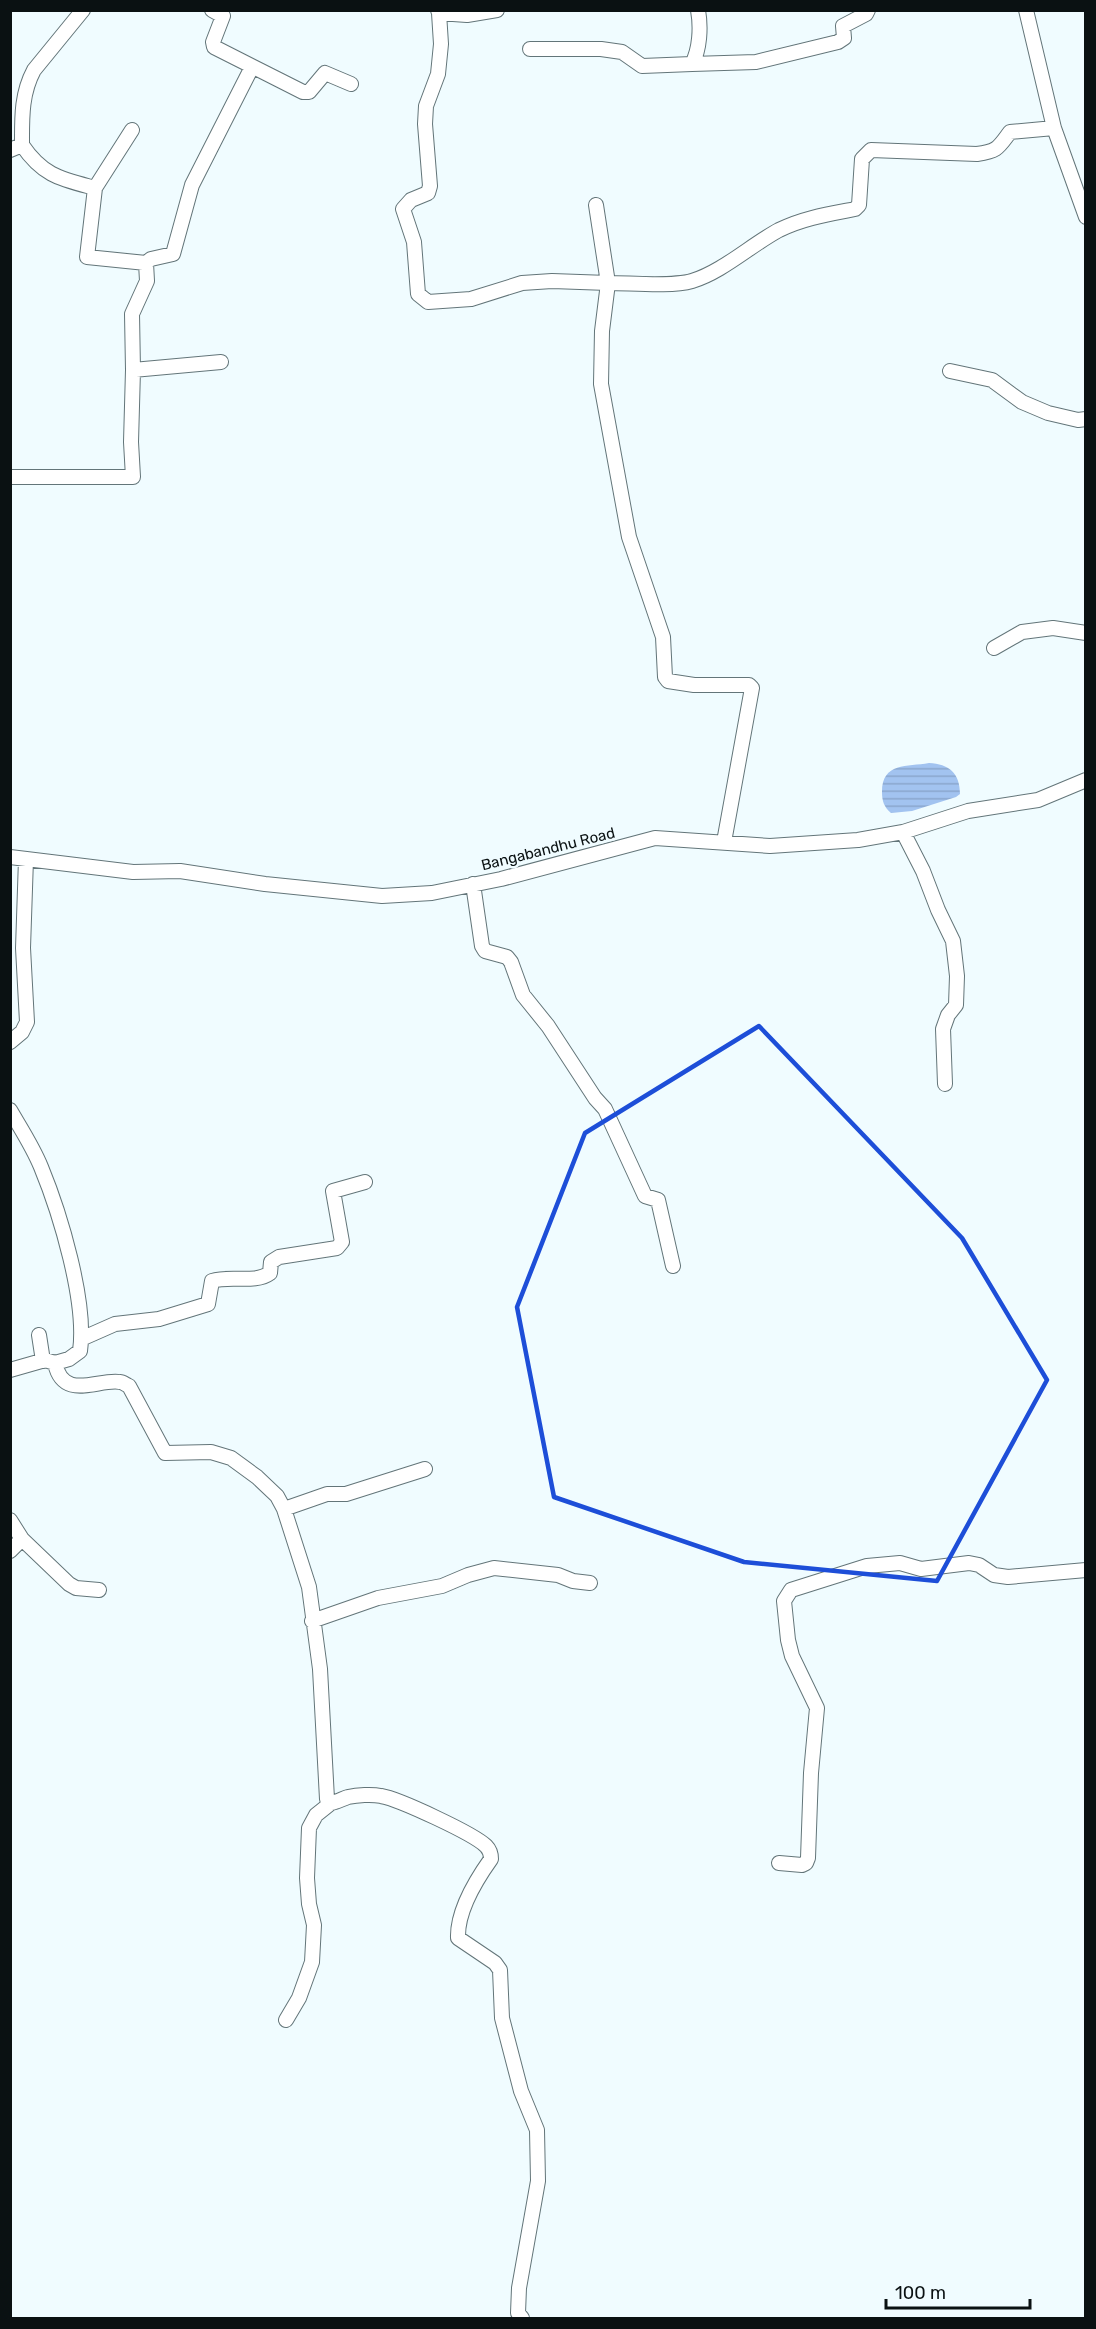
<svg xmlns="http://www.w3.org/2000/svg" width="1096" height="2329" viewBox="0 0 1096 2329" font-family="Rubik,sans-serif">
<style>
.water{fill:url(#water-rules)}
.lines{fill:none;stroke-linecap:round;stroke-linejoin:round}
.minor-casing{stroke:#637579;stroke-width:16}
.minor{stroke:#fff;stroke-width:14}
.marked{fill:none;stroke:#1d4ed8;stroke-width:4.5;stroke-linejoin:round}
.labels{text-anchor:middle;stroke-width:5;stroke-linejoin:round;paint-order:stroke}
.street-label{font-size:15px;fill:#0a1112;stroke:#f0fcff}
</style>
<defs>
<pattern id="water-rules" width="6" height="5" patternUnits="userSpaceOnUse" patternTransform="scale(1.5)"><rect width="6" height="5" fill="#a2c3f0"/><path d="M0 2.5h6" fill="none" stroke="#8aa6cd"/></pattern>
</defs>
<rect width="100%" height="100%" fill="#f0fcff"/>
<path class="water" d="M929,763C949,764 960,773 960,794L956,797L912,811L891,813C884,807 882,801 882,792C882,762 907,767 929,763Z"/>
<g class="lines">
<defs>
<path id="minor" d="M212,10L223,16L213,42L214,47L303,92H309L325,73L351,84
M438,10L439,13L467,15L497,10
M1026,10L1054,128L1086,217
M439,13L441,44L438,74L426,106L425,124L430,186L428,193L411,200L403,209L414,242L418,294L428,302L471,299L522,283L552,281L608,283L596,205
M530,49H601L622,52L642,66L692,64C700,49 701,27 698,10
M692,64L756,62L838,42L844,38L843,26L866,14L868,10
M10,150L22,145C22,119 21,94 34,70L83,10
M95,188L132,130
M146,263L151,259L173,254L192,185L252,67
M133,370L221,362
M950,371L992,380L1022,402L1048,413L1078,420L1086,419
M10,477H133L131,442L133,370L132,314L147,281L146,263L87,257L95,188C61,179 43,176 22,145
M994,648L1022,632L1053,628L1086,633
M903,832L923,871L938,910L953,941L957,976L956,1005L948,1015L943,1029L945,1084
M724,842L752,688L749,685H694L668,681L665,677L663,637L629,537L601,384L602,331L608,283C631,283 671,287 692,281C722,272 751,245 779,230C803,218 829,214 855,209L859,205L862,159L871,150L977,154C998,151 998,148 1010,132L1054,128
M10,857L133,872L180,871L265,884L382,896L432,893L501,879L655,838L770,846L858,840L903,832L968,811L1038,800L1086,780
M473,884L482,946L485,951L507,957L511,962L523,995L548,1026L595,1098L605,1109L645,1196L658,1200L673,1266
M10,1042L22,1032L27,1022L23,948L26,859
M10,1110C21,1129 33,1147 41,1167C60,1213 87,1302 80,1351L69,1359L55,1363C63,1402 99,1378 120,1382C123,1382 126,1385 129,1386L165,1453L211,1452L231,1458L257,1477L277,1496L284,1509L309,1587L320,1669L327,1799L331,1803C337,1802 342,1799 348,1797C357,1795 372,1794 381,1796C399,1799 474,1834 486,1846C490,1850 491,1854 491,1859C476,1880 457,1911 458,1938L495,1963L500,1970L502,2018L521,2091L537,2130L538,2181L519,2288L518,2313L522,2318
M39,1335L43,1361
M81,1339L115,1324L159,1319L208,1304L212,1281C230,1275 255,1284 270,1273L271,1262L279,1257L337,1248L342,1242L333,1191L365,1182
M10,1370L45,1360L55,1363
M284,1509L327,1494H346L425,1469
M10,1520L22,1539L10,1551
M22,1539L69,1584L76,1588L99,1590
M312,1621L378,1598L442,1586L468,1575L494,1568L558,1575L573,1581L590,1583
M779,1863L802,1865L806,1863L808,1858L811,1773L817,1708L792,1656L788,1640L784,1601L791,1590L867,1566L900,1563L921,1569L969,1563L979,1565L994,1575L1008,1577L1086,1570
M286,2020L299,1998L312,1962L314,1925L309,1904L307,1878L309,1828L316,1815L331,1803"/>
</defs>
<use href="#minor" class="minor-casing"/>
<use href="#minor" class="minor"/>
</g>
<path class="marked" d="M759,1026L962,1238L1047,1380L937,1581L744,1562L554,1497L517,1307L585,1133Z"/>
<g class="labels">
<g class="street-label">
<text transform="translate(548 849) rotate(-14)" y="5">Bangabandhu Road</text>
</g>
</g>
<rect width="1096" height="2329" fill="none" stroke="#0a1112" stroke-width="24"/>
<path d="M886 2299v9h144v-9" fill="none" stroke="#0a1112" stroke-width="3"/>
<text x="895" y="2299" font-size="18" fill="#0a1112" stroke="#f0fcff" stroke-width="4.5" paint-order="stroke">100 m</text>
</svg>
